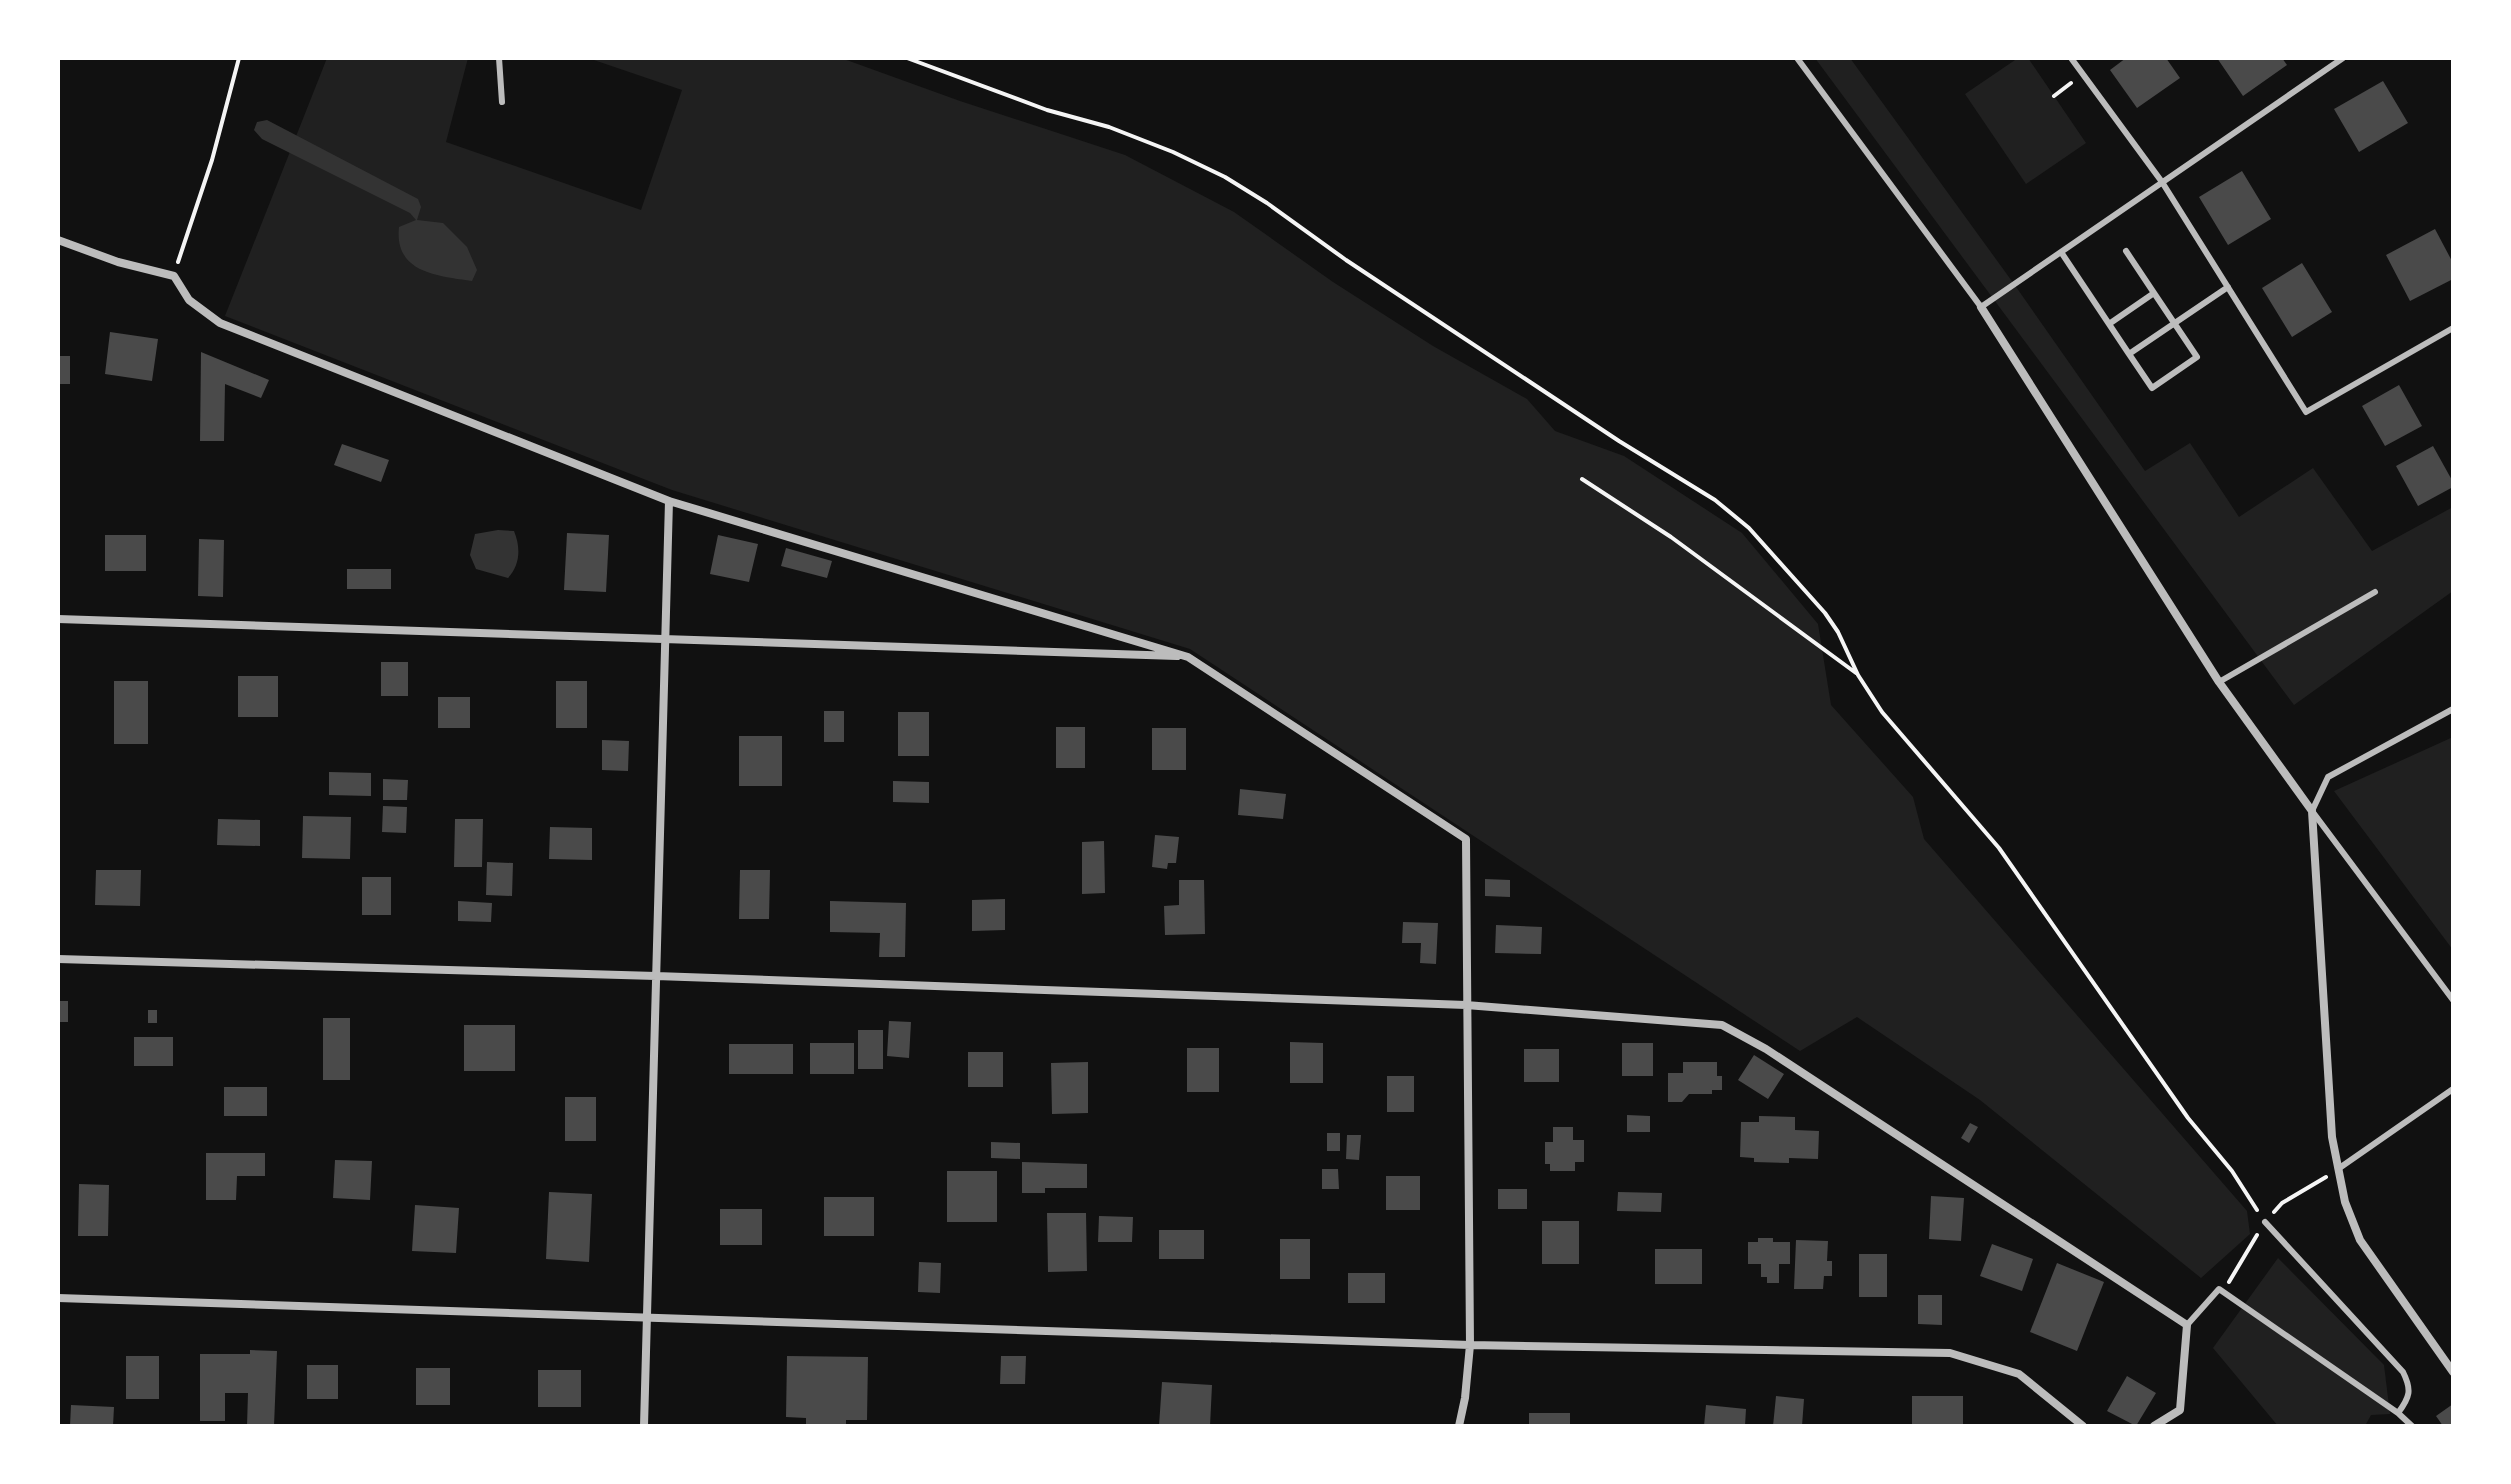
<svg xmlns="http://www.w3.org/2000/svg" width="2511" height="1484" viewBox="0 0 2511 1484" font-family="Bitter,serif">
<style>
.green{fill:#202020}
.water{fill:#333}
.building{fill:#4a4a4a}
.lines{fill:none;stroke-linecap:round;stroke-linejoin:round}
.path{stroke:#f5f5f5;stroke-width:4}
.service{stroke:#bcbcbc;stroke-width:6}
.minor{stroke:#bcbcbc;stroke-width:8}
</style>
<rect width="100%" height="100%" fill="#111"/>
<path class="green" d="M327,58H468L446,142L641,210L682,90L588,58H841L960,101L1125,155L1234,212L1333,282L1433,346L1527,399L1555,431L1624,456L1742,533L1818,624L1831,705L1913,797L1924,839L2247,1211L2250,1234L2201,1278L1980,1100L1857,1017L1800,1051L1190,649L672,490L225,316Z
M1815,58H1850L2014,284L2145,471L2190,443L2239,517L2313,468L2372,551L2453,507V591L2294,705Z
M2018,58H2028L2086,143L2026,184L1965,94Z
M2453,737V950L2334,791Z
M2278,1258L2384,1365L2390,1414L2371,1415L2365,1426H2278L2213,1348Z"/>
<path class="water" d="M267,120L418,199L421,207L417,220L443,223L467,247L477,270L472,281C438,276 394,273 399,227L416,220L410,213L262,139L254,130L257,122Z
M498,530L514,531C521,548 520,565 508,578L476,569L470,555L475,534Z"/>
<path class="building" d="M2126,58H2166L2180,78L2137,108L2110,70Z
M2217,58H2282L2287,65L2243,96Z
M2383,81L2408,123L2359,152L2334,109Z
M2242,171L2271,219L2228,245L2199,197Z
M2435,229L2453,263V279L2410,301L2386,255Z
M2302,263L2332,312L2292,337L2262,288Z
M110,332L158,339L152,381L105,374Z
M201,352L269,380L261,398L225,384L224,441H200Z
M58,356H70V384H58Z
M2399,385L2422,426L2385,446L2362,406Z
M342,444L389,460L381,482L334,465Z
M2433,446L2453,482V487L2418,506L2396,466Z
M567,533L609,535L606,592L564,590Z
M105,535H146V571H105Z
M718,535L758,544L749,582L710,574Z
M199,539L224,540L223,597L198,596Z
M786,548L832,561L827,578L781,566Z
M347,569H391V589H347Z
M381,662H408V696H381Z
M238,676H278V717H238Z
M114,681H148V744H114Z
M556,681H587V728H556Z
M438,697H470V728H438Z
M824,711H844V742H824Z
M898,712H929V756H898Z
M1056,727H1085V768H1056Z
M1152,728H1186V770H1152Z
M739,736H782V786H739Z
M602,740L629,741L628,771L602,770Z
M329,772L371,773V796L329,795Z
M383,779L408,780L407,800H383Z
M893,781L929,782V803L893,802Z
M1240,789L1286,794L1283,819L1238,815Z
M383,806L407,807L406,833L382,832Z
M303,816L351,817L350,859L302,858Z
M218,819L260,820V846L217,845Z
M455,819H483L482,867H454Z
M550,827L592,828V860L549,859Z
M1155,835L1179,837L1176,863H1168L1167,869L1152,867Z
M1104,841L1105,893L1082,894V842Z
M487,862L513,863L512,896L486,895Z
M96,870H141L140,906L95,905Z
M740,870H770L769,919H739Z
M362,877H391V915H362Z
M1485,879L1510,880V897L1485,896Z
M1179,880H1204L1205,934L1165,935L1164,906L1179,905Z
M1005,899V930L972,931V900Z
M458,901L492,903L491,922L458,921Z
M830,901L906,903L905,957H879L880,933L830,932Z
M1403,922L1438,923L1436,964L1420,963L1421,943H1402Z
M1496,925L1542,927L1541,954L1495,953Z
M58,1001H68V1022H58Z
M148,1010H157V1023H148Z
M323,1018H350V1080H323Z
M889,1021L911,1022L909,1058L887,1056Z
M464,1025H515V1071H464Z
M858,1030H883V1069H858Z
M134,1037H173V1066H134Z
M1290,1042L1323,1043V1083H1290Z
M810,1043H854V1074H810Z
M1622,1043H1653V1076H1622Z
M729,1044H793V1074H729Z
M1187,1048H1219V1092H1187Z
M1524,1049H1559V1082H1524Z
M968,1052H1003V1087H968Z
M1754,1055L1784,1074L1768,1099L1738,1080Z
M1088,1062V1113L1052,1114L1051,1063Z
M1683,1062H1717V1076H1722V1090H1712V1094H1689L1682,1102H1668V1073H1683Z
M1387,1076H1414V1112H1387Z
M224,1087H267V1116H224Z
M565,1097H596V1141H565Z
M1627,1115L1650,1116V1132H1627Z
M1759,1116L1795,1117V1130L1819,1131L1818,1159L1789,1158V1163L1754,1162V1158L1740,1157L1741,1122H1759Z
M1970,1123L1978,1127L1969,1143L1961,1138Z
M1553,1127H1573V1140H1584V1162H1575V1171H1550V1164H1545V1142H1553Z
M1327,1133H1340V1151H1327Z
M1347,1135H1361L1359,1160L1346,1159Z
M991,1142L1020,1143V1159L991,1158Z
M206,1153H265V1176H237L236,1200H206Z
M335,1160L372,1161L370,1200L333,1198Z
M1022,1162L1087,1164V1188H1045V1193H1022Z
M1322,1169H1338L1339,1189H1322Z
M947,1171H997V1222H947Z
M1386,1176H1420V1210H1386Z
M79,1184L109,1185L108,1236H78Z
M1498,1189H1527V1209H1498Z
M549,1192L592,1194L589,1262L546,1259Z
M1618,1192L1662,1193L1661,1212L1617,1211Z
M1931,1196L1964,1198L1961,1241L1929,1239Z
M824,1197H874V1236H824Z
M415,1205L459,1208L456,1253L412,1251Z
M720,1209H762V1245H720Z
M1047,1213H1086L1087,1271L1048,1272Z
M1099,1216L1133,1217L1132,1242H1098Z
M1542,1221H1579V1264H1542Z
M1159,1230H1204V1259H1159Z
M1758,1238H1773V1242H1790V1264H1779V1283H1767V1277H1761V1264H1748V1242H1758Z
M1280,1239H1310V1279H1280Z
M1796,1240L1828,1241L1827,1261H1832V1276H1824L1823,1289H1794Z
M1992,1244L2033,1259L2022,1291L1980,1276Z
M1655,1249H1702V1284H1655Z
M1859,1254H1887V1297H1859Z
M919,1262L941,1263L940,1293L918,1292Z
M2057,1263L2104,1282L2077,1351L2030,1332Z
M1348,1273H1385V1303H1348Z
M1918,1295H1942V1325L1918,1324Z
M250,1350L277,1351L274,1426H247L248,1393H225V1421H200V1354H250Z
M126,1356H159V1399H126Z
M787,1356L868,1357L867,1420H846V1426H806V1418L786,1417Z
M1001,1356H1026L1025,1384H1000Z
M307,1365H338V1399H307Z
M416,1368H450V1405H416Z
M538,1370H581V1407H538Z
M2127,1376L2156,1393L2136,1426L2107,1411Z
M1162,1382L1212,1385L1210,1426H1159Z
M1776,1396L1804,1399L1802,1426H1773Z
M1912,1396H1963V1426H1912Z
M2453,1404V1426H2443L2436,1416Z
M71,1405L114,1407L113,1426H70Z
M1706,1405L1746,1409L1745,1426H1704Z
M1529,1413H1570V1426H1529Z"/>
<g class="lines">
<path class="path" d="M907,58L1047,110L1109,127L1173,152L1225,177L1267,203L1346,260L1619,441L1715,500L1749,528L1825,613L1838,632L1858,675L1882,712L1999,848L2188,1118L2232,1171L2257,1210
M2054,96L2071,83
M178,262L212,160L239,58
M1582,479L1671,537L1856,673
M2274,1212L2282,1203L2326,1177
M2229,1282L2257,1235"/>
<path class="service" d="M499,58L502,102
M1797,58L1981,307L2343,58
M2071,58L2162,182L2306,412L2453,328
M2126,251L2154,293
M2061,252L2129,354L2228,287
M2109,324L2154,293L2197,357L2152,388L2129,354
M2219,682L2375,592
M2453,709L2328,777L2312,811L2453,1000
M2338,1169L2453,1089
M2265,1222L2403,1372C2412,1390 2410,1397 2398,1413
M2187,1325L2219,1289L2398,1413L2412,1426"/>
<path class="minor" d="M58,240L118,262L174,276L189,300L220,323L669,501L1188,657L1466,839L1470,1345L1465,1398L1459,1426
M1981,307L2219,682L2312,811L2332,1137L2345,1202L2360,1240L2453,1372
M58,619L1177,656
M58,959L656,976L1466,1005L1722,1025L1766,1049L2187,1325L2180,1410L2154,1426
M58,1298L1470,1345L1950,1353L2019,1374L2083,1426
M644,1426L669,501"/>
</g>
<rect width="2511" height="1484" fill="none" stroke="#ffffff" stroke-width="120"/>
</svg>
